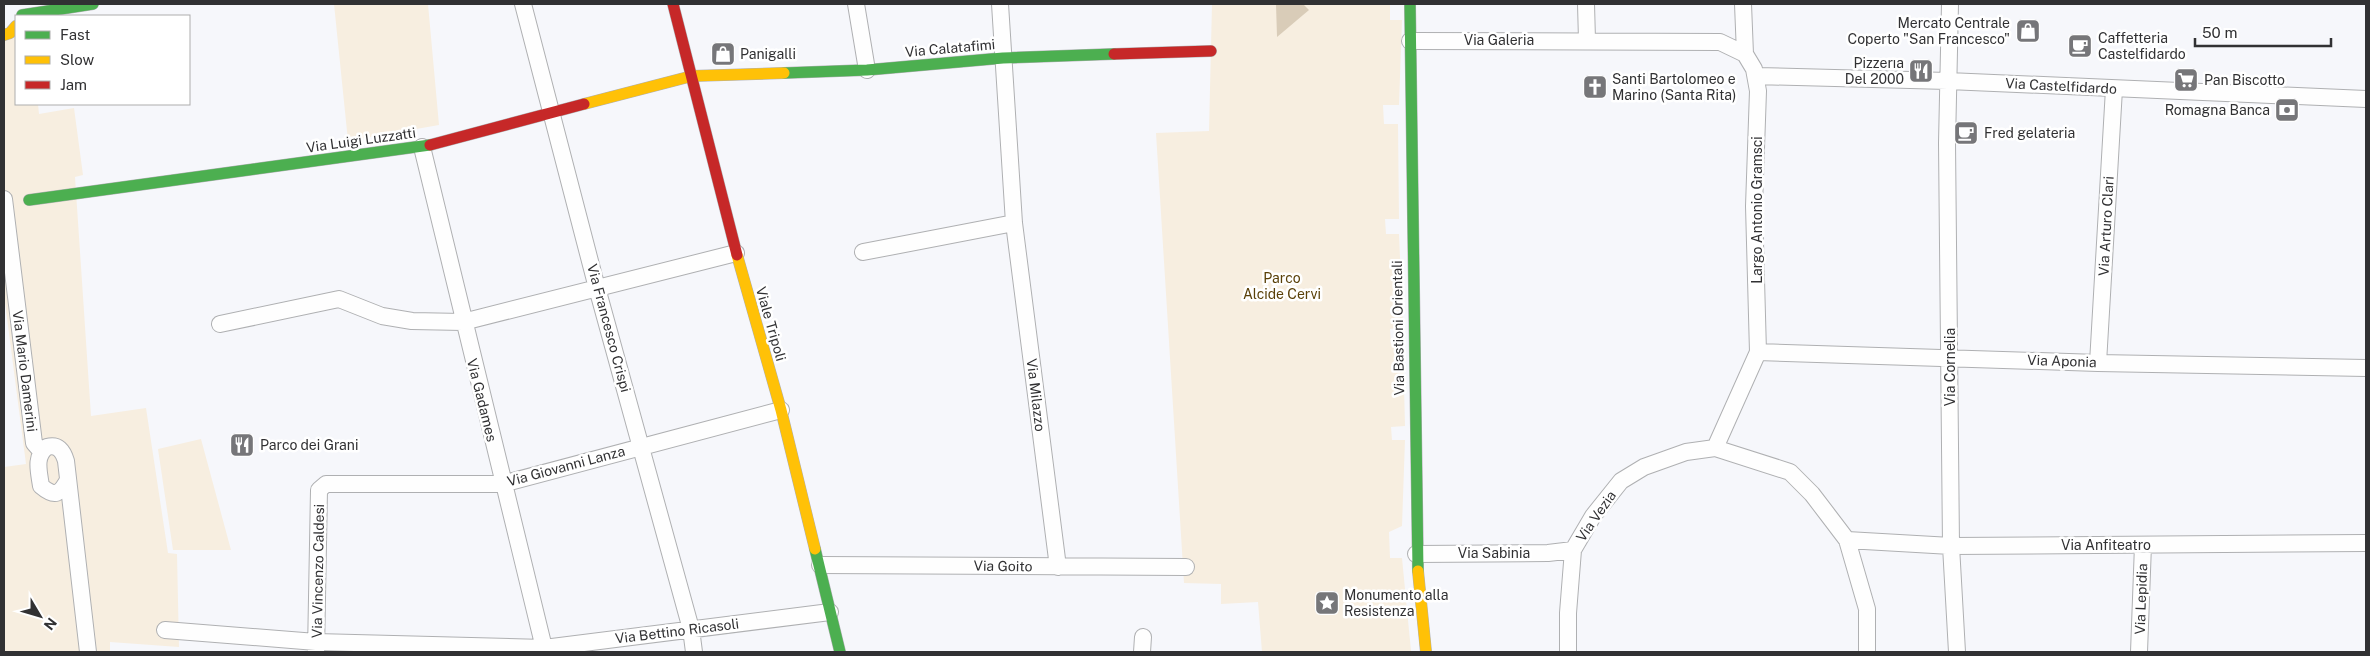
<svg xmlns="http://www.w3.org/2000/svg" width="2370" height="656" viewBox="0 0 2370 656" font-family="'Public Sans',sans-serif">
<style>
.green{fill:#f7eee0}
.water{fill:#d9ccb8}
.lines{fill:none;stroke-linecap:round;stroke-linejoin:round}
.street-casing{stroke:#afb0b2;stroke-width:18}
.fast-casing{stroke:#afb0b2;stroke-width:12}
.slow-casing{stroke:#afb0b2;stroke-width:12}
.jam-casing{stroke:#afb0b2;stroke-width:12}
.street{stroke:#fefefe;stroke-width:16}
.fast{stroke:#4caf50;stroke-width:11}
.slow{stroke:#ffc107;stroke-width:11}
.jam{stroke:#c62828;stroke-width:11}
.labels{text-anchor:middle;stroke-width:5;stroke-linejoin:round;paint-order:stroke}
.poi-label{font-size:14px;fill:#313133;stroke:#fff;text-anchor:start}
.street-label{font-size:14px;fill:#313133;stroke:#fff}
.park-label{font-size:14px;fill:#5a4008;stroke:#fff}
</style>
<rect width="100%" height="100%" fill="#f6f7fb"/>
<path class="green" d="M334,4H428L439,125L348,141Z
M1212,4H1390V20H1402L1399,105H1383L1384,124H1398L1399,219H1385L1386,234H1399L1403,327L1390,329L1391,344L1403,345L1405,426L1391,427L1392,440H1405L1402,526L1389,532L1390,558H1402L1411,651L1262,652L1258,602L1221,604V584L1184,583L1156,133L1209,131Z
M16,32V104H38L39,114L74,108L83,175L75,177L91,416L146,408L168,553L177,554L179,647L110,642V652H4V467L26,464L4,295V34Z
M201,439L231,550H173L158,449Z"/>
<path class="water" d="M1276,4H1303L1309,10L1277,37Z"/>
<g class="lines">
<defs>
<path id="street" d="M523,4L597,288L691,629L694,652
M856,4L867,70
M1000,4L1014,223L1058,567
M1586,4L1587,40
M1743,4L1745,54
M1950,4L1947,143L1951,546L1957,652
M1410,41L1720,42L1745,54L1754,69L1758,91L1754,206L1758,352L1715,448
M1756,76L1948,81L2366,99
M422,147L545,652
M4,199L34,443L41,451
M863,252L1014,223
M220,324L339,299L382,316L412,321L463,322L736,253
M1758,352L2098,363L2366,368
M2098,363L2114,89
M68,480C60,494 55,498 41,486C39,472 34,456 47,447C58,444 63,451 66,461L88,652
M1847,540L1951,546L2366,543
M1416,554L1548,553L1573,550
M820,565L1186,567
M165,630L316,642L544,648L830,612
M316,652L319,490L326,484H502L781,410
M1142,652L1143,637
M1568,652V613L1573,550L1593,516L1621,481L1644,467L1686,452L1715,448L1790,472L1812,494L1828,515L1847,540L1867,609V652
M2139,652L2143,545"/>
<path id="fast" d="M1410,4L1418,571
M22,15L93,4
M784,73L867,70L1003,58L1114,54
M29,200L430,145
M815,549L840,652"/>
<path id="slow" d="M4,35L10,33L16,26
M584,104L692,76L784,73
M737,255L781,410L815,549
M1418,571L1426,652"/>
<path id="jam" d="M673,4L737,255
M1114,54L1211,51
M430,145L584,104"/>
</defs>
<use href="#street" class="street-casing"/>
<use href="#fast" class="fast-casing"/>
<use href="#slow" class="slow-casing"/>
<use href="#jam" class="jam-casing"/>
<use href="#street" class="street"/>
<use href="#fast" class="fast"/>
<use href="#slow" class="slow"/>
<use href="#jam" class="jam"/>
</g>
<defs>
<symbol id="shop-square" viewBox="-11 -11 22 22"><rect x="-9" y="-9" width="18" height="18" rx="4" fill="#767679" stroke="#fff"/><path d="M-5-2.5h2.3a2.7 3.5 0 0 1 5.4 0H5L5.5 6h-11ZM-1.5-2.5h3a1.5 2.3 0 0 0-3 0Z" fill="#fff"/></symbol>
<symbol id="cafe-square" viewBox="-11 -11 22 22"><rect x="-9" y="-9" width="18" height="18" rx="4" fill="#767679" stroke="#fff"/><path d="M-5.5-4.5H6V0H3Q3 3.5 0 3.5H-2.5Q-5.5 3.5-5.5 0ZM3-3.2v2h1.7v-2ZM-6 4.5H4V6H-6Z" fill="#fff"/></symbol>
<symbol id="restaurant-square" viewBox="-11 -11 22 22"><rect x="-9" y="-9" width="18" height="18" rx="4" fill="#767679" stroke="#fff"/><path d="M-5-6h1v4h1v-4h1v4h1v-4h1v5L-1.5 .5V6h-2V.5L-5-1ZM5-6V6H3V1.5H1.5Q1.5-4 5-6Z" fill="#fff"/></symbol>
<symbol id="supermarket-square" viewBox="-11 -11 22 22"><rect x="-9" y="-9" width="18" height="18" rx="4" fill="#767679" stroke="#fff"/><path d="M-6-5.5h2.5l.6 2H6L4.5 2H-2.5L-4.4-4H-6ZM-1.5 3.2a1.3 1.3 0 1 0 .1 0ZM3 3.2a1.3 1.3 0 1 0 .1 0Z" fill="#fff"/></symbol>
<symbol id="church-square" viewBox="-11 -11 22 22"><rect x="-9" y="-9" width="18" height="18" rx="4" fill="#767679" stroke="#fff"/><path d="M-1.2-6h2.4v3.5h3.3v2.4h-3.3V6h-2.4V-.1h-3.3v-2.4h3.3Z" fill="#fff"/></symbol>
<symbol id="bank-square" viewBox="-11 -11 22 22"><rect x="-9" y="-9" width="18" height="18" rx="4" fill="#767679" stroke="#fff"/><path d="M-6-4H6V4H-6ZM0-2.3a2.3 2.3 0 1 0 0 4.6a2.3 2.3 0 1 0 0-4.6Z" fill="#fff"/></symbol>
<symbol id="sight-square" viewBox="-11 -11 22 22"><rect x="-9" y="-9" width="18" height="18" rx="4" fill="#767679" stroke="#fff"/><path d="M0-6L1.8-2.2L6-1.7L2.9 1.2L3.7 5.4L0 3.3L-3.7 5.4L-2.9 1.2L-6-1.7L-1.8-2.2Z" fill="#fff"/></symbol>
</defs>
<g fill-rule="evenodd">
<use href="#shop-square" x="2014" y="17" width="28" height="28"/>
<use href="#cafe-square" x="2066" y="32" width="28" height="28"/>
<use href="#shop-square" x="709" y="40" width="28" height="28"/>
<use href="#restaurant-square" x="1907" y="57" width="28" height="28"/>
<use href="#supermarket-square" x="2172" y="66" width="28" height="28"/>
<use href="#church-square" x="1581" y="73" width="28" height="28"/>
<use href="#bank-square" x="2273" y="96" width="28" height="28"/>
<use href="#cafe-square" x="1952" y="119" width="28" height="28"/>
<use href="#restaurant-square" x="228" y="431" width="28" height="28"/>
<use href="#sight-square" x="1313" y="589" width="28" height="28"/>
</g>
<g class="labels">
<g class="poi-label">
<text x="2010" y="28" text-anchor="end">Mercato Centrale<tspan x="2010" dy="16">Coperto "San Francesco"</tspan></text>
<text x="2098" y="43">Caffetteria<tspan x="2098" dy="16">Castelfidardo</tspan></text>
<text x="740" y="59">Panigalli</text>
<text x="1904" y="68" text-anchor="end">Pizzerıa<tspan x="1904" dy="16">Del 2000</tspan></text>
<text x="1612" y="84">Santi Bartolomeo e<tspan x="1612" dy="16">Marino (Santa Rita)</tspan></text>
<text x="2204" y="85">Pan Biscotto</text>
<text x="2270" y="115" text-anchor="end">Romagna Banca</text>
<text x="1984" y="138">Fred gelateria</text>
<text x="260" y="450">Parco dei Grani</text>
<text x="1344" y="600">Monumento alla<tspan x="1344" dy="16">Resistenza</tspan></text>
</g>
<g class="street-label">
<text x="1499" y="45">Via Galeria</text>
<text transform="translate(950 48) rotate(-5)" y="5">Via Calatafimi</text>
<text transform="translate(2061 86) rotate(3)" y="5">Via Castelfidardo</text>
<text transform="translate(361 140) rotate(-8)" y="5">Via Luigi Luzzatti</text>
<text transform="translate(1757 210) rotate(-90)" y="5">Largo Antonio Gramsci</text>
<text transform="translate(2106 226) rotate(-87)" y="5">Via Arturo Clari</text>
<text transform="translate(771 324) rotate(74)" y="5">Viale Tripoli</text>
<text transform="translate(609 328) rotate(75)" y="5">Via Francesco Crispi</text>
<text transform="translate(1398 328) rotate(-91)" y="5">Via Bastioni Orientali</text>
<text transform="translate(2062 361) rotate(2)" y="5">Via Aponia</text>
<text transform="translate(1950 367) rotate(-90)" y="5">Via Cornelia</text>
<text transform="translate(25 371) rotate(83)" y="5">Via Mario Damerini</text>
<text transform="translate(1036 395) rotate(83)" y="5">Via Milazzo</text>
<text transform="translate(482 400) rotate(76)" y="5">Via Gadames</text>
<text transform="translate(566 466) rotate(-15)" y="5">Via Giovanni Lanza</text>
<text transform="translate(1596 516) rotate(-55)" y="5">Via Vezia</text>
<text x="2106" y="550">Via Anfiteatro</text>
<text x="1494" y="558">Via Sabinia</text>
<text transform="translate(1003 566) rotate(1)" y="5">Via Goito</text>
<text transform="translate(318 571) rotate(-89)" y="5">Via Vincenzo Caldesi</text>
<text transform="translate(2141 599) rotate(-88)" y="5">Via Lepidia</text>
<text transform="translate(677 631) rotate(-7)" y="5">Via Bettino Ricasoli</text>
</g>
<g class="park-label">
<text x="1282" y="283">Parco<tspan x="1282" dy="16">Alcide Cervi</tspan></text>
</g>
</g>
<rect width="2370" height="656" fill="none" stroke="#313133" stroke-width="10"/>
<rect x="15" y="15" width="175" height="90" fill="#ffffff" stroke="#adadad"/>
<rect x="25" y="31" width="25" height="8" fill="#4caf50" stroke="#adadad"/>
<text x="60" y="40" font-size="15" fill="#313133">Fast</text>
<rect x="25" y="56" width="25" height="8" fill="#ffc107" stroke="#adadad"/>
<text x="60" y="65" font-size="15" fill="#313133">Slow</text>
<rect x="25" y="81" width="25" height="8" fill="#c62828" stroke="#adadad"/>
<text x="60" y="90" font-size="15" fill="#313133">Jam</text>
<g transform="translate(40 616) rotate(128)" stroke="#ffffff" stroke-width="4" paint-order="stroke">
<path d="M0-4L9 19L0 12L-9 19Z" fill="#313133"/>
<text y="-8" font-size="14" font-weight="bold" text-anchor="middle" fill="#313133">N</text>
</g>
<path d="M2195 38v8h136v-8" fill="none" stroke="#313133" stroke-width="2.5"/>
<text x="2202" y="38" font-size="15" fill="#313133" stroke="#ffffff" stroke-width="4" paint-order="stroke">50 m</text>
</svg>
